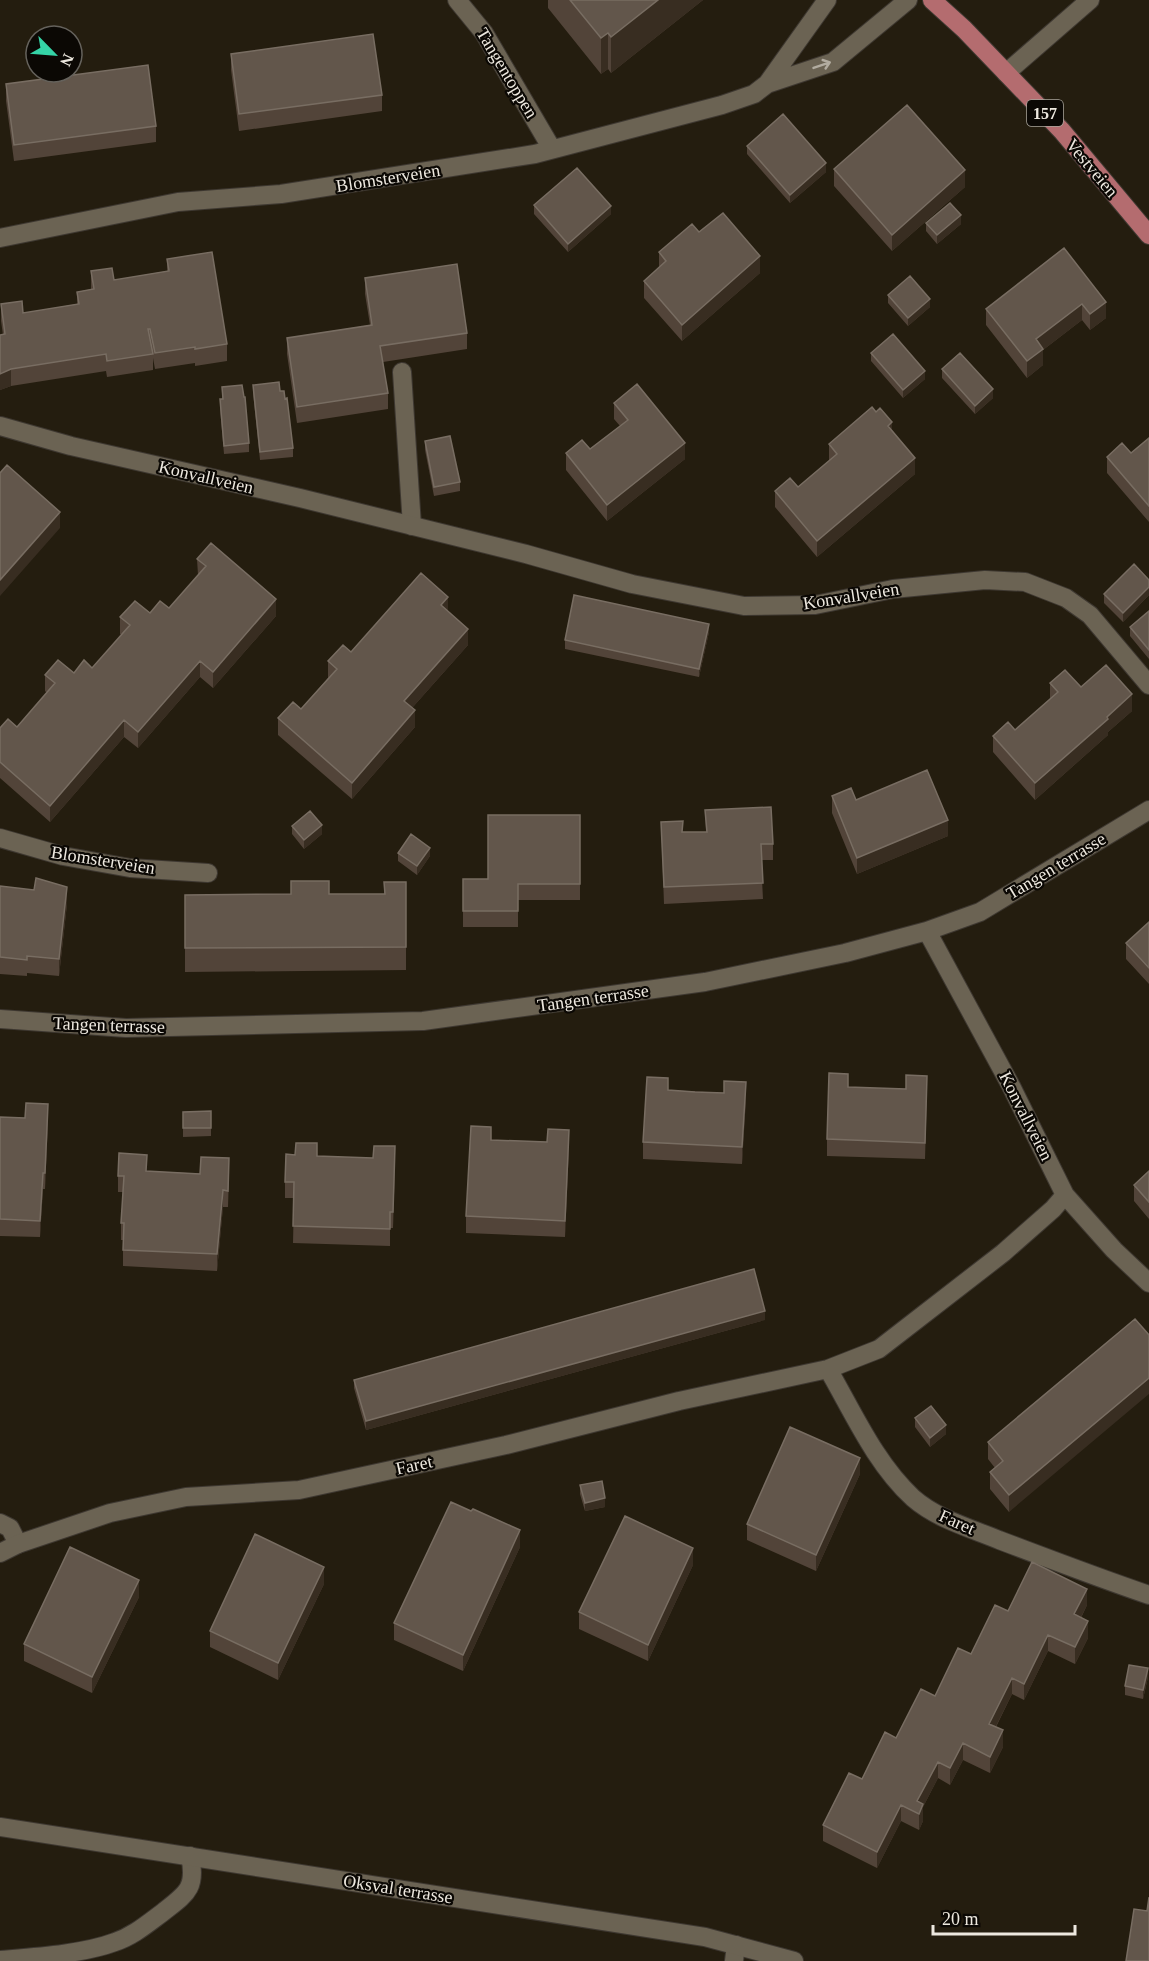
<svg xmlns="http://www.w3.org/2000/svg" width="1149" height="1961" viewBox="0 0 1149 1961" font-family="Georgia,serif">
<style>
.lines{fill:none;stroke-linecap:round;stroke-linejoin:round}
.lane-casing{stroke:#3e3831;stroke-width:20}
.street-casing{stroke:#3e3831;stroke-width:20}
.primary-casing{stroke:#3e3831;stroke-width:20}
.lane{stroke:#6b6353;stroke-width:18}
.street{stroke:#6b6353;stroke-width:18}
.primary{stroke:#b46c6f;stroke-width:18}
.wall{fill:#524439}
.shaded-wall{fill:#382d21}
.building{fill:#62564b;stroke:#786d62;stroke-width:1.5}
.oneway{stroke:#b2aca0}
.labels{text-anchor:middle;stroke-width:4.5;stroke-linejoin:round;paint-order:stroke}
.shield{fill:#0b0804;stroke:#a9a59d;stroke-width:1.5}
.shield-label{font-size:16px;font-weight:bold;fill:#ede8df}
.street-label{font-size:18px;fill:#ede8df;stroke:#0b0804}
</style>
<rect width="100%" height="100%" fill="#241d0f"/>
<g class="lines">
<defs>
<path id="lane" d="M402,372L412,526
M0,1523L10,1528L18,1544
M0,1960C35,1957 83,1954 115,1942C133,1936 147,1924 162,1913C186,1894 197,1889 190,1856
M734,1961L736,1945"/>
<path id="street" d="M457,0L484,33L552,149
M1006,73L1090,0
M767,84L827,0
M0,238L178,202L281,194L535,154L722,105L754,94L767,84L833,62L908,0
M0,426L71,446L300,498L526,554L632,584L744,606L815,605L893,589L985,580L1025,582L1066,598L1090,615L1149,685
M0,838L63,856L130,868L208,873
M927,931L1011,1086L1065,1195L1114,1250L1149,1283
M0,1019L126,1028L423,1021L705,982L845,953L927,931L980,912L1149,810
M828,1369C853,1412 875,1463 913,1498C937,1519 970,1528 999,1540C1049,1559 1099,1578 1149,1595
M0,1553L18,1544L110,1513L186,1497L299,1490L506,1445L679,1401L828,1369L879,1349L1003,1253L1053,1209L1065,1195
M0,1827L705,1937L794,1961"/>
<path id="primary" d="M932,0L964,29L1062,131L1149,235"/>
</defs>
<use href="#lane" class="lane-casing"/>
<use href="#street" class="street-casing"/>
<use href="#primary" class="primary-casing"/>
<use href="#lane" class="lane"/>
<use href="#street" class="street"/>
<use href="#primary" class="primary"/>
</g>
<path class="wall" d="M548,0H703L611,73L608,69L601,74L548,8Z
M231,54L382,95V111L239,131L231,70Z
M6,84L156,126V142L14,161L6,101Z
M747,146L826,172L790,203L747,154Z
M834,169L965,187L892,251L834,186Z
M534,205L611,214L568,252L534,214Z
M926,223L961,224L937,244L926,231Z
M699,232L760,273L682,341L644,298V281L659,268V252Z
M1064,248L1106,318L1090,330L1082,320L1043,350V365L1027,378L986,325V309Z
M167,259L227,344V361L195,366V363L155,369L153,358V370L107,377L106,371L11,386L0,390V335H3L1,321V304L23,313L77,304V292L91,289V271L114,280L167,271Z
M365,278L467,333V349L383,362L388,393V409L297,423L287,354V338L370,325L365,294Z
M888,295L930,307L908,326L888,303Z
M871,353L925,379L903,398L871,361Z
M942,369L993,398L975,414L942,378Z
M253,385L280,391L293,448V457L260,460L253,393Z
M222,387L244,397L249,443V452L224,454L220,408V399H222Z
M614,403L685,459L607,521L566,470V453L590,449L620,426L614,419Z
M892,431L915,474L817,557L775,507V491L798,487L829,461V444Z
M1149,438V522L1107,473V457L1131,453Z
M425,441L460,482V491L434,496L425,450Z
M197,559L276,616L213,688L200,677L138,748L124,737L50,822L0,778V728L17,727L47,693L45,691V675L74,673L92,668L122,635L120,634V617L150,613L169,608L198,575Z
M1149,580V595L1123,622L1104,603V594Z
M448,611L468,645L412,708L415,727L352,799L278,735V718L301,709L328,678V661L351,652Z
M1149,611V659L1130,636V627Z
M709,632L699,677L565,649V640Z
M1050,683L1081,687L1132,711L1108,732V735L1035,800L993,752V736L1015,730L1050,699Z
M832,796L856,800L948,836L857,874L832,813Z
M705,810L773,844V860H761L763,899L664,904L661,822L682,832H706Z
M580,815V900H518V927H463V879H488Z
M292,826L322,834L304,849L292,834Z
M398,853L430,856L417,875L398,861Z
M384,882H406V970L185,972V895L384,894Z
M0,886L67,904L59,976L27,973V976L0,974Z
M1149,922V984L1126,959V943Z
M848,1087L927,1092L925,1159L827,1156V1139Z
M668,1090L724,1093L746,1098L742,1164L643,1159V1142Z
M211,1111V1136L183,1137V1112Z
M0,1117L48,1121L45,1189H43L40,1237L0,1236Z
M491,1140L547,1142L569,1146L565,1237L466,1233V1216Z
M317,1156L395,1163L393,1228H390V1246L293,1243L294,1198H285V1182Z
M147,1171L229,1175L228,1207H223L217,1271L123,1266V1240H121V1223L123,1192H118V1176Z
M1149,1171V1219L1134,1201V1185Z
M765,1320L366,1430L354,1388V1380Z
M1149,1335L1009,1512L990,1489V1472L995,1468L988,1459V1442Z
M915,1418L946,1434L930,1447L915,1427Z
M860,1474L816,1571L747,1540V1524Z
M580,1485L605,1507L585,1511L580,1494Z
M520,1547L463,1671L394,1640V1623Z
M693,1565L648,1661L579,1629V1612Z
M324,1584L278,1680L210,1647V1631Z
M139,1597L92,1693L24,1661V1644Z
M1087,1605L1081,1618L1088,1638L1075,1664L1048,1651L1024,1700L1012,1694L996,1727L1003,1747L990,1773L963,1760L950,1785L938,1778L923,1807V1821L919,1830L901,1821L877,1868L823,1841V1825L896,1738L935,1696L1008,1611Z
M1148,1677L1143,1699L1125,1695V1686Z"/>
<path class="shaded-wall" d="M658,0H703L611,73V37Z
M608,33V69L601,74V38Z
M826,163V172L790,203V195Z
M965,170V187L892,251V235Z
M611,206V214L568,252V244Z
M961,215V224L937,244V235Z
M760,256V273L682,341V325Z
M930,299V307L908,326V318Z
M1106,302V318L1090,330V314Z
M1082,304V320L1043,350V365L1027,378V361L1036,339Z
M11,369V386L0,390V374Z
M925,371V379L903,398V390Z
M993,389V398L975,414V406Z
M892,422V438L888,426Z
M685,443V459L607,521V505Z
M915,458V474L817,557V541Z
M60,512V528L0,596V580Z
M1149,587V595L1123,622V613Z
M448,597V613L441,605Z
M276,599V616L213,688V672Z
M709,624V632L699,677V669Z
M468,629V645L404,717V701Z
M200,661V677L138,748V732Z
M1132,694V711L1108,732V735L1035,800V783Z
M415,710V727L352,799V783Z
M124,720V737L50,822V806Z
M948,820V836L857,874V858Z
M322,825V834L304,849V840Z
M430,848V856L417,875V866Z
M67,887V904L59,976V959Z
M746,1082V1098L742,1164V1147Z
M48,1104V1121L45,1189V1173Z
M569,1130V1146L565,1237V1221Z
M395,1146V1163L393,1228V1212Z
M43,1173V1189L40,1237V1221Z
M223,1190V1207L217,1271V1254Z
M765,1311V1320L366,1430V1421Z
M1149,1378V1394L1009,1512V1495Z
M946,1425V1434L930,1447V1438Z
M860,1458V1474L816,1571V1555Z
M605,1498V1507L585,1511V1503Z
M520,1530V1547L463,1671V1655Z
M693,1548V1565L648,1661V1645Z
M324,1567V1584L278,1680V1663Z
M139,1580V1597L92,1693V1677Z
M1087,1589V1605L1074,1631V1614Z
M1088,1621V1638L1075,1664V1647Z
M1048,1635V1651L1024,1700V1684Z
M1148,1668V1677L1143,1699V1690Z
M1012,1678V1694L989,1740V1724Z
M1003,1730V1747L990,1773V1757Z
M963,1743V1760L950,1785V1768Z
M938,1762V1778L923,1807V1821L919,1830V1814L917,1801Z
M901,1805V1821L877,1868V1852Z"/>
<path class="building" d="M570,0H658L611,37L608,33L601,38Z
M373,34L382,95L239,114L231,54Z
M148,65L156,126L14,145L6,84Z
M907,105L965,170L892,235L834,169Z
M783,114L826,163L790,195L747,146Z
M577,168L611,206L568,244L534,205Z
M950,203L961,215L937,235L926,223Z
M723,213L760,256L682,325L644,281L666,261L659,252L692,224L699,232Z
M1064,248L1106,302L1090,314L1082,304L1036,339L1043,349L1027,361L986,309Z
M212,252L227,344L195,349V347L155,353L150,329H148L153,354L107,361L106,354L11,369L0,374V335L5,334L1,304L22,301L23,313L79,304L77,292L94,289L91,271L112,268L114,280L169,271L167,259Z
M457,264L467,333L380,346L388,393L297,407L287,338L372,325L365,278Z
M910,276L930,299L908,318L888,295Z
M893,334L925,371L903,390L871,353Z
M960,353L993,389L975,406L942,369Z
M279,382L280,391H284L285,399L287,398L293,448L260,452L253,385Z
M637,384L685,443L607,505L566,453L582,440L590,449L628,420L614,403Z
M242,385L244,397H245L249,443L224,446L220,399H223L222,387Z
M872,407L876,412L880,408L892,422L888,426L915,458L817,541L775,491L790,478L798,487L837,454L829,444Z
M450,436L460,482L434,487L425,441Z
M1149,438V506L1107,457L1122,443L1131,453Z
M7,465L60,512L0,580V473Z
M211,543L276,599L213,672L200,661L138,732L124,720L50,806L0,762V728L8,719L17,727L55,683L45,675L58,660L74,673L84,660L92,668L130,625L120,617L135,601L150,613L160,601L169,608L206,566L197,559Z
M1134,564L1149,580V587L1123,613L1104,594Z
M421,573L448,597L441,605L468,629L404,701L415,710L352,783L278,718L293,702L301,709L337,669L328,661L343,645L351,652Z
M574,595L709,624L699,669L565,640Z
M1149,611V650L1130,627Z
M1106,665L1132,694L1107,717L1108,719L1035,783L993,736L1008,722L1015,730L1058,692L1050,683L1065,670L1081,687Z
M927,770L948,820L857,858L832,796L851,788L856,800Z
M771,807L773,844H761L763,883L664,887L661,822L683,821L682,832H707L705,810Z
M310,811L322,825L304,840L292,826Z
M488,815H580V884H518V911H463V879H488Z
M411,834L430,848L417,866L398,853Z
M36,878L67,887L59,959L27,956V960L0,957V886L34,890Z
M291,881H329V894H385L384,882H406V947L185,948V895L291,894Z
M1149,922V968L1126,943Z
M829,1073L848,1074V1087L906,1089V1075L927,1076L925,1143L827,1139Z
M647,1077L668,1078V1090L695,1092L724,1093V1081L746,1082L742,1147L643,1142Z
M26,1103L48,1104L45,1173H43L40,1221L0,1219V1117L25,1118Z
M211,1111V1128H183V1112Z
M471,1126L491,1127V1140L547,1142L548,1129L569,1130L565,1221L466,1216Z
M296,1143H317V1156L373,1158L374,1146H395L393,1212H390V1229L293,1226L294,1182H285L286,1154L295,1155Z
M119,1153L147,1155L146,1171L200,1174L201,1157L229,1158L228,1191L223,1190L217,1254L123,1250L124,1223H121L124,1176H118Z
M1149,1171V1202L1134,1185Z
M754,1269L765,1311L366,1421L354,1380Z
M1135,1319L1149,1335V1378L1009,1495L990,1472L1003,1461L988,1442Z
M931,1406L946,1425L930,1438L915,1418Z
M790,1427L860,1458L816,1555L747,1524Z
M602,1481L605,1498L585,1503L580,1485Z
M451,1502L471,1511L473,1509L520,1530L463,1655L394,1623Z
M625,1516L693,1548L648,1645L579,1612Z
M255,1534L324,1567L278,1663L210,1631Z
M70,1547L139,1580L92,1677L24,1644Z
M1032,1562L1087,1589L1074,1614L1088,1621L1075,1647L1048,1635L1024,1684L1012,1678L989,1724L1003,1730L990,1757L963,1743L950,1768L938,1762L917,1801L923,1804L919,1814L901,1805L877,1852L823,1825L849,1773L862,1779L885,1732L896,1738L921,1689L935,1696L958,1648L971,1654L995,1605L1008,1611Z
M1129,1665L1148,1668L1143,1690L1125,1686Z
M1149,1897V1961H1126L1134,1909L1147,1911Z"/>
<defs><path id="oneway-shaft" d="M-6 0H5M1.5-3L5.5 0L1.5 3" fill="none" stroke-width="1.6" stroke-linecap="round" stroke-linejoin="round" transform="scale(1.5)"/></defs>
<use class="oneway" href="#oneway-shaft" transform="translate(822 65) rotate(-19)"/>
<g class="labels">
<rect class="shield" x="1027" y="100" width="36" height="26" rx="4.5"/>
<g class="shield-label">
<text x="1045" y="119">157</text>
</g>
<g class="street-label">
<text transform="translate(507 73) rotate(59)" y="6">Tangentoppen</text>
<text transform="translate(1092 168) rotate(50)" y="6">Vestveien</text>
<text transform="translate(388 178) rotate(-9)" y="6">Blomsterveien</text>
<text transform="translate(206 477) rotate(13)" y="6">Konvallveien</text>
<text transform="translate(851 596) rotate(-9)" y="6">Konvallveien</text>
<text transform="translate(103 860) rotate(9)" y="6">Blomsterveien</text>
<text transform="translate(1056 866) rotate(-31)" y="6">Tangen terrasse</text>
<text transform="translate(593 998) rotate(-8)" y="6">Tangen terrasse</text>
<text transform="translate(109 1025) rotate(2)" y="6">Tangen terrasse</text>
<text transform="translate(1026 1116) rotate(63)" y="6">Konvallveien</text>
<text transform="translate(414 1465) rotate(-12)" y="6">Faret</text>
<text transform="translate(957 1522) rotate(24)" y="6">Faret</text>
<text transform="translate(398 1889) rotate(9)" y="6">Oksval terrasse</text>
</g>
</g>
<g transform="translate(54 54) rotate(115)"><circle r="28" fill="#0b0804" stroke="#65625c" stroke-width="1.5"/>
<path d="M0-4.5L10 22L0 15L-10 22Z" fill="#35d4a7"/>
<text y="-9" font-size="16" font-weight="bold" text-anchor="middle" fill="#ede8df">N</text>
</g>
<path d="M933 1925v9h142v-9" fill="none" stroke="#ede8df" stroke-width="3"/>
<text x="942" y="1925" font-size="18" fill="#ede8df" stroke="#0b0804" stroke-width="4.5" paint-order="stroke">20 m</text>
</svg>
